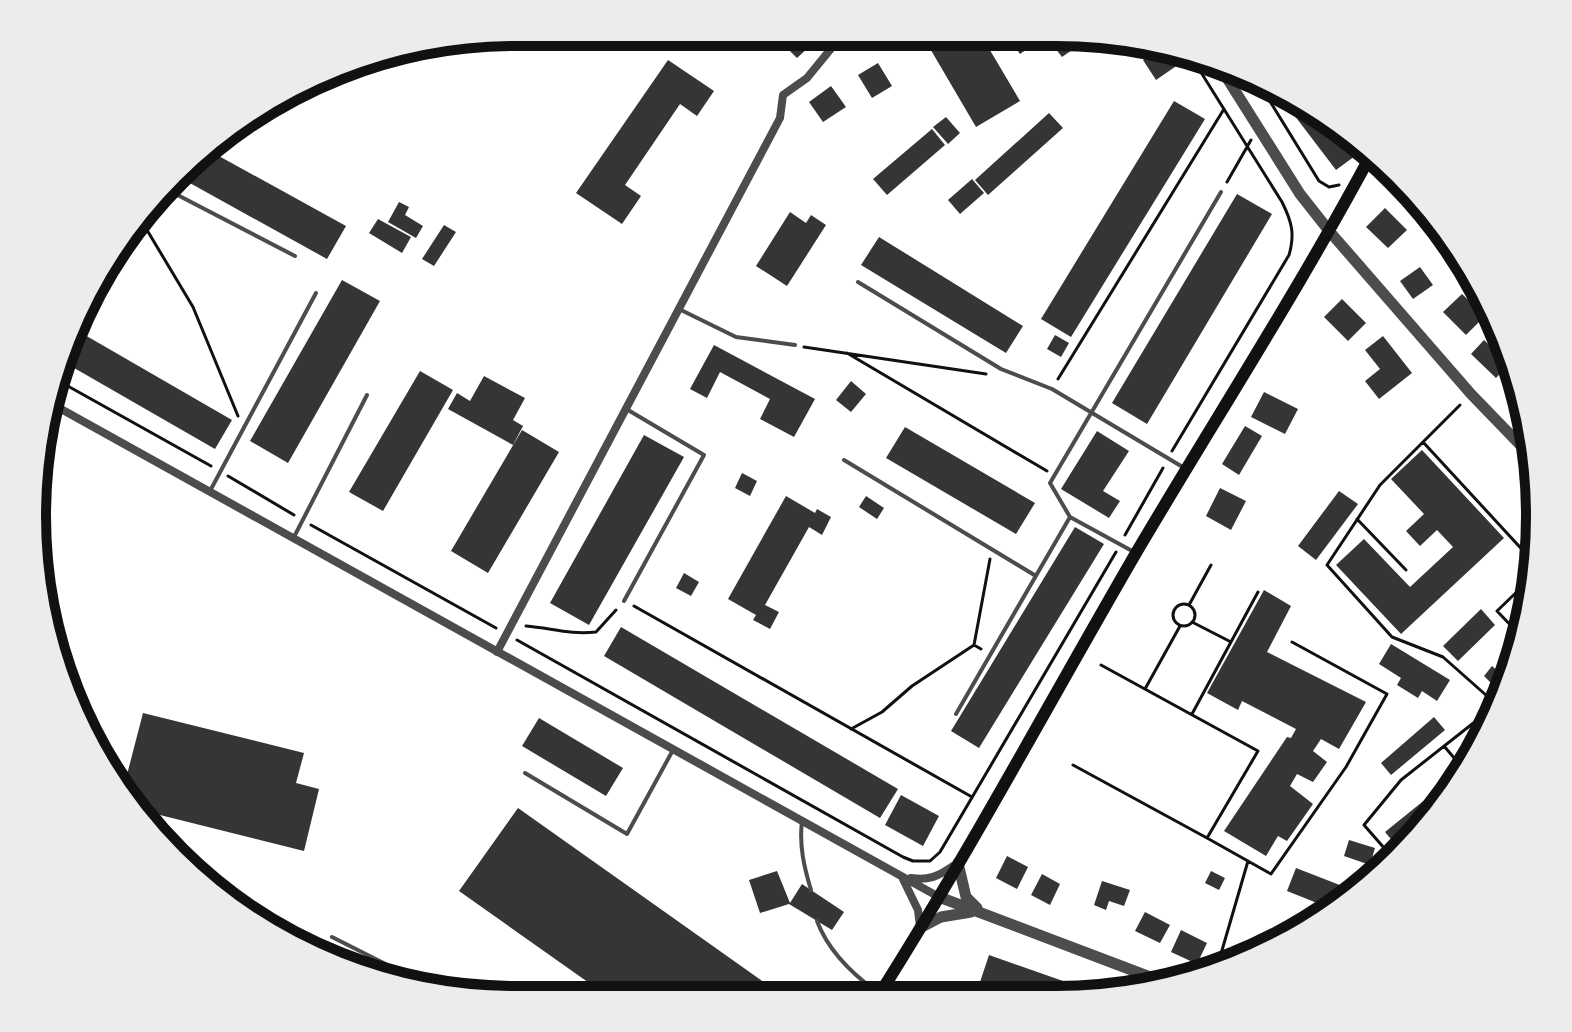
<svg xmlns="http://www.w3.org/2000/svg" width="1572" height="1032" viewBox="0 0 1572 1032" font-family="'Work Sans',sans-serif">
<style>
.building{fill:#353535}
.lines{fill:none;stroke-linecap:round;stroke-linejoin:round}
.path{stroke:#111;stroke-width:3}
.service{stroke:#4c4c4c;stroke-width:4}
.minor{stroke:#4c4c4c;stroke-width:8}
.tertiary{stroke:#4c4c4c;stroke-width:11}
.secondary{stroke:#111;stroke-width:12}
.rim{fill:none;stroke:#111;stroke-width:10}
</style>
<rect width="100%" height="100%" fill="#fff"/>
<path class="building" d="M792,34H823L797,58L785,46L795,37Z
M934,35H981L1020,101L976,127L925,40Z
M1007,35H1011L1046,36L1020,54Z
M1046,36H1092L1062,57Z
M1160,48L1181,55L1185,60L1156,80L1143,60Z
M668,60L714,91L697,116L680,104L625,185L641,196L622,224L576,193Z
M878,63L892,86L872,98L858,75Z
M831,86L846,107L823,122L809,102Z
M1297,100L1329,121L1355,156L1336,170L1288,107Z
M1174,101L1205,119L1071,337L1041,319Z
M1049,113L1063,128L988,195L975,180Z
M946,117L960,133L948,144L933,127Z
M932,129L945,145L887,195L873,179Z
M208,150L346,226L327,259L179,177Z
M972,179L984,193L960,214L948,200Z
M1237,194L1272,214L1147,424L1112,403Z
M399,202L409,207L405,215L423,226L416,238L388,222Z
M1385,208L1407,230L1388,248L1366,227Z
M790,212L806,223L811,215L826,225L787,286L756,266Z
M378,219L411,237L402,253L369,233Z
M444,225L456,232L434,266L422,259Z
M879,237L1023,326L1006,353L861,265Z
M1420,267L1433,285L1413,299L1400,281Z
M342,280L380,301L288,463L250,441Z
M1462,294L1485,316L1466,335L1443,312Z
M1342,299L1366,323L1348,341L1324,317Z
M71,327L232,420L215,449L62,361Z
M1055,335L1069,343L1061,357L1047,349Z
M1383,336L1412,373L1379,399L1365,381L1380,369L1365,350Z
M1484,340L1506,361L1507,366L1496,378L1471,354Z
M714,345L815,399L794,437L760,419L770,399L720,372L707,398L690,389Z
M420,371L453,390L383,511L349,492Z
M484,376L525,398L513,420L523,426L513,445L448,409L457,393L470,401Z
M851,381L866,394L851,412L836,400Z
M1264,392L1298,409L1285,434L1251,417Z
M1245,426L1262,436L1239,475L1222,464Z
M905,427L1035,503L1016,534L886,458Z
M522,430L559,452L488,573L451,551Z
M1097,431L1129,451L1103,491L1120,501L1109,518L1061,489Z
M644,435L684,457L589,625L550,603Z
M1422,450L1504,538L1401,634L1336,565L1364,539L1410,587L1453,547L1437,530L1420,546L1406,531L1424,514L1391,479Z
M742,473L757,481L750,496L735,488Z
M1220,488L1246,501L1231,530L1206,516Z
M1339,491L1358,504L1316,560L1298,546Z
M786,496L815,513L817,509L831,517L822,535L809,527L765,605L779,612L770,629L753,620L756,615L728,599Z
M866,496L884,508L877,519L859,507Z
M1075,527L1104,544L979,748L951,731Z
M684,573L699,582L691,596L676,588Z
M1264,590L1291,606L1267,652L1366,702L1339,749L1321,739L1313,751L1327,762L1313,782L1297,774L1290,786L1313,804L1287,841L1278,836L1266,856L1224,831L1287,737L1291,738L1296,729L1242,701L1238,710L1207,693Z
M1481,609L1495,625L1458,661L1443,646Z
M621,627L898,789L880,818L604,656Z
M1391,644L1450,680L1437,701L1422,691L1418,698L1397,685L1401,678L1379,664Z
M1492,666L1509,681L1500,692L1484,676Z
M143,713L304,753L296,783L319,789L304,851L140,810L123,790Z
M1434,717L1445,730L1391,775L1381,763Z
M539,718L623,768L606,796L522,746Z
M1432,794L1439,802L1420,835L1400,850L1385,832Z
M901,795L939,816L923,846L885,825Z
M518,808L785,997H609L459,891Z
M1349,840L1375,848L1370,865L1344,856Z
M1007,856L1028,867L1017,889L996,878Z
M1296,868L1350,889L1327,907L1287,891Z
M777,871L790,903L802,884L844,912L832,930L789,904L760,913L749,880Z
M1211,871L1225,878L1219,890L1205,883Z
M1042,874L1060,884L1050,905L1031,895Z
M1102,881L1130,890L1124,906L1109,901L1106,910L1094,905Z
M1145,912L1170,925L1160,943L1135,931Z
M1181,930L1207,943L1197,964L1171,952Z
M989,955L1103,995L1087,999H999L977,991Z"/>
<g class="lines">
<path class="path" d="M1255,77L1319,181L1329,187L1339,185
M1227,182L1251,140
M138,215L193,307L238,416
M804,347L986,374
M847,353L1047,471
M1058,379L1224,109
M57,380L211,466
M1460,405L1380,485L1327,565L1392,637L1443,657L1496,704
M1423,442L1529,557
M1172,451L1289,255C1295,234 1292,222 1282,202L1192,58
M228,476L294,515
M1357,519L1406,570
M311,525L496,628
M1125,535L1163,468
M1173 615a11 11 0 1 1 22 0a11 11 0 1 1-22 0Z
M1189,605L1211,565
M634,606L972,797
M1192,622L1231,642
M526,626C551,628 570,635 596,632L616,610
M1519,634L1497,611L1526,583
M517,640L903,857L913,861H930L940,852L1116,552
M974,645L990,559
M1101,665L1258,751L1207,838L1271,874L1346,767L1387,694L1292,642
M1145,689L1180,626
M1192,714L1258,592
M851,729L882,712L912,686L974,645L981,649
M1444,746L1460,765
M1073,765L1207,838
M1392,857L1364,825L1401,780L1495,706
M1218,964L1248,861"/>
<path class="service" d="M166,189L295,256
M858,282L1001,369L1052,389L1186,469
M681,310L736,337L795,345
M844,460L1036,576
M210,491L316,293
M294,537L367,395
M1134,552L1070,517L1050,483L1221,192
M624,601L704,455L628,410
M956,714L1070,517
M525,773L627,834L673,750
M802,821C799,845 804,867 811,890
M817,921C828,950 851,973 876,991
M332,937L443,993"/>
<path class="minor" d="M52,404L939,897
M497,652L780,118L783,95L807,78L843,34
M902,877L918,910L920,927
M911,878C928,881 939,876 953,866"/>
<path class="tertiary" d="M1220,67L1300,194L1330,232L1471,394L1531,456
M958,863L966,897L977,908
M939,897L1158,980
M920,928L941,917L971,912"/>
<path class="secondary" d="M877,998C969,853 1050,701 1136,553C1215,419 1300,288 1373,151"/>
</g>
<path d="M0 0H1572V1032H0ZM516 46H1056A470 470 0 0 1 1526 516V516A470 470 0 0 1 1056 986H516A470 470 0 0 1 46 516V516A470 470 0 0 1 516 46Z" fill="#ececec" fill-rule="evenodd"/>
<path class="rim" d="M516 46H1056A470 470 0 0 1 1526 516V516A470 470 0 0 1 1056 986H516A470 470 0 0 1 46 516V516A470 470 0 0 1 516 46Z"/>
</svg>
